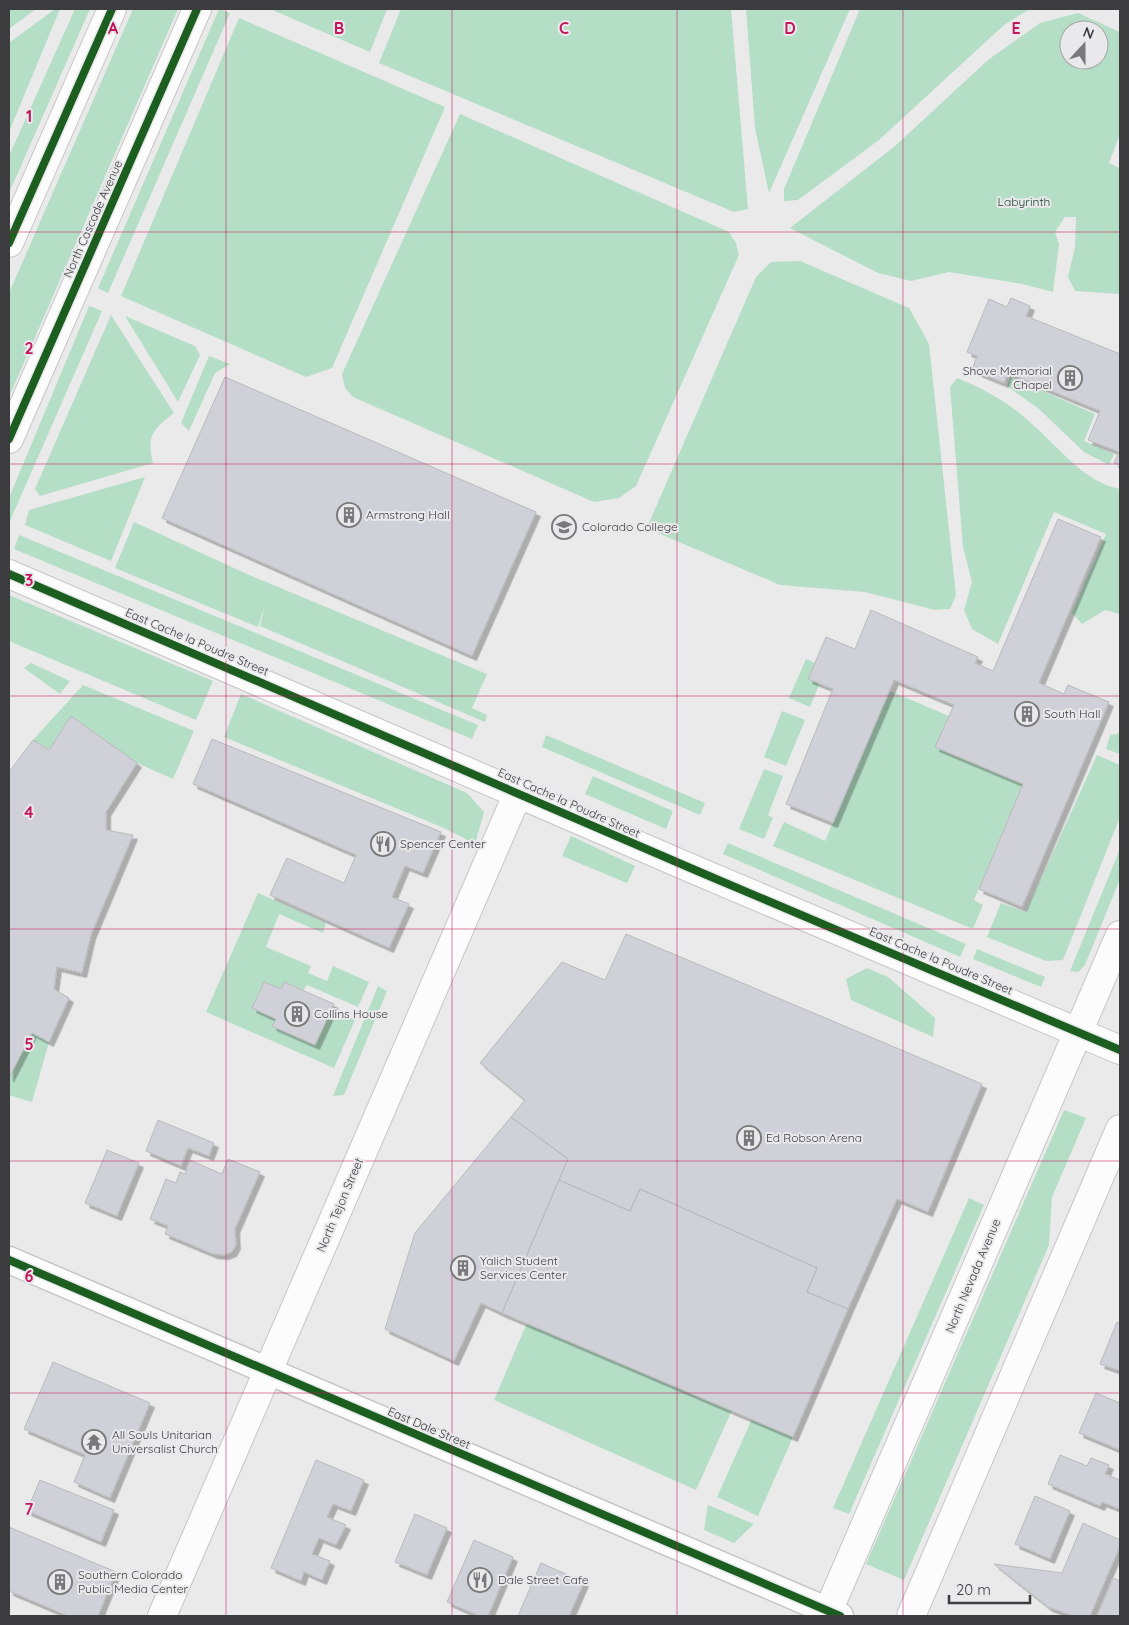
<svg xmlns="http://www.w3.org/2000/svg" width="1129" height="1625" viewBox="0 0 1129 1625" font-family="Quicksand,sans-serif">
<style>
.green{fill:#b5dec6;fill-rule:evenodd}
.building{fill:#d0d1d8;stroke:#b9babb;filter:url(#shadow)}
.lines{fill:none;stroke-linecap:round;stroke-linejoin:round}
.street-casing{stroke:#c6c6c7;stroke-width:29}
.secondary-casing{stroke:#c6c6c7;stroke-width:30}
.primary-casing{stroke:#c6c6c7;stroke-width:30}
.street{stroke:#fcfcfc;stroke-width:26}
.secondary{stroke:#fcfcfc;stroke-width:28}
.primary{stroke:#fcfcfc;stroke-width:28}
.cycleway-casing{stroke:#e9e9ec;stroke-width:11}
.cycleway{stroke:#1b5e20;stroke-width:8}
.grid{fill:none;stroke:#c2185b;stroke-width:1;stroke-opacity:0.55}
.labels{text-anchor:middle;stroke-width:4;stroke-linejoin:round;paint-order:stroke}
.park-label{font-size:12px;fill:#1c462f;stroke:#e9e9ec}
.street-label{font-size:12px;fill:#3c3c3e;stroke:#e9e9ec}
.poi-label{font-size:12px;fill:#3c3c3e;stroke:#e9e9ec;text-anchor:start}
.grid-label{font-size:16px;text-anchor:middle;font-weight:bold;fill:#c2185b;stroke:#e9e9ec;stroke-width:4;stroke-linejoin:round;paint-order:stroke}
</style>
<defs>
<filter id="shadow"><feDropShadow dx="4.5" dy="4.5" stdDeviation="0" flood-color="#0004"/></filter>
</defs>
<rect width="100%" height="100%" fill="#eaeaeb"/>
<path class="green" d="M9,9H36L9,29Z
M55,9H60L9,132V43Z
M75,9H90L9,193V156Z
M133,9H178L9,397V293Z
M219,9L230,13L108,293L98,288Z
M270,9H387L370,52Z
M401,9H731L748,209L734,212L379,63Z
M746,9H850L769,193L755,128Z
M860,9H1030L1004,25L879,140L798,200L784,201V189Z
M1078,13L1120,32V134L1109,163L1120,168V294L1075,291L1068,277L1075,247L1076,217H1065L1055,232L1059,244L1053,292L1022,284L949,272L911,281L878,273L790,228L895,146L988,60L1040,23ZM1069,30H1099V60H1069Z
M239,18L445,107L332,368L306,377L121,296Z
M460,114L729,232L736,243L739,255L636,486L619,498L594,502L353,397L345,388L342,374Z
M800,261L909,308L929,344L956,595L950,609L935,610L865,592L780,585L658,533L649,523L756,277L771,262Z
M89,306L102,311L10,521L9,498Z
M111,315L174,413C153,429 146,436 153,463L40,496L35,489Z
M125,316L195,346L200,355L178,402Z
M209,356L230,364L215,373L189,431L181,423Z
M1010,377L1095,414L1084,441L1114,454L1109,465L1084,452L1039,409L1007,386Z
M957,378C985,389 1009,403 1032,424C1059,447 1083,482 1120,489V614L1105,610L1082,624L1072,613L1106,534L1054,512L998,644L972,629L964,610L972,582L963,547L950,387Z
M145,477L111,561L25,525L29,510Z
M134,522L247,574L487,674L472,708L487,715L485,722L260,626L265,605L258,627L115,568Z
M19,535L478,725L472,739L14,549Z
M9,595L213,681L196,720L9,641Z
M806,659L826,668L810,707L789,698Z
M31,663L70,681L60,694L24,668Z
M83,685L194,731L173,779L137,763L71,716L49,750L33,740Z
M890,691L949,716L936,747L1023,784L974,900L983,905L973,929L773,846L784,822L825,841Z
M241,694L467,793L484,812L475,844L444,828L224,737Z
M782,711L805,720L786,766L764,757Z
M1120,733V754L1106,749L1110,735Z
M546,735L705,803L700,815L542,747Z
M1097,755L1120,765V817L1063,960L1046,961L987,937L1001,903L1026,912Z
M764,769L783,776L768,815L773,818L764,839L739,829Z
M593,776L673,811L666,829L585,794Z
M571,836L635,866L627,883L562,856Z
M728,843L966,944L960,957L723,854Z
M1120,849V879L1085,965L1078,972L1070,971Z
M258,893L326,923L323,933L279,914L266,947L311,966L308,973L327,981L333,966L369,982L358,1007L307,985L303,990L284,982L281,989L264,982L252,1008L276,1019L273,1027L315,1045L331,1009L355,1020L334,1068L206,1012Z
M977,949L1045,977L1041,987L973,959Z
M867,968L888,977L935,1018L933,1037L851,1000L846,979Z
M378,986L387,991L344,1095L333,1096Z
M32,1033L49,1042L32,1102L9,1095V1078Z
M1064,1110L1086,1118L1052,1197L1049,1245L904,1580L866,1564Z
M969,1198L984,1205L849,1514L833,1508Z
M527,1323L732,1410L696,1490L494,1400Z
M752,1419L793,1437L758,1516L717,1497Z
M708,1505L754,1524L734,1543L704,1530Z"/>
<path class="building" d="M1011,298L1030,306L1026,316L1120,354V465L1114,463L1119,452L1088,440L1100,411L1008,373L1004,383L972,370L977,356L967,352L989,299L1007,307Z
M225,377L536,512L472,656L162,518Z
M1058,519L1101,537L1039,683L1064,694L1068,685L1109,702L1022,907L979,889L1023,784L935,747L954,705L894,680L833,823L786,804L833,689L808,679L826,637L855,649L871,610L978,657L975,663L993,671Z
M71,716L137,763L106,812V830L133,835L91,935L82,973L57,967L54,989L69,998L49,1042L32,1033L9,1078V772L33,740L49,750Z
M212,739L441,832L423,873L405,866L392,897L409,904L389,948L270,895L287,858L344,883L356,855L193,784Z
M626,934L982,1084L928,1212L897,1199L848,1309L807,1292L817,1268L640,1189L630,1211L559,1180L568,1159L511,1117L525,1100L480,1063L562,962L605,980Z
M264,982L281,989L284,982L334,1004L315,1045L272,1026L276,1019L252,1008Z
M511,1117L568,1159L502,1313L481,1303L454,1361L385,1329L415,1233Z
M158,1120L214,1143L209,1156L188,1148L181,1166L146,1151Z
M107,1150L139,1163L117,1216L85,1203Z
M228,1159L260,1172L235,1229L236,1245L232,1252L224,1255L213,1254L165,1234L168,1226L150,1219L166,1179L176,1183L180,1172L185,1174L190,1160L222,1174Z
M559,1180L630,1211L640,1189L817,1268L807,1292L848,1309L793,1437L502,1313Z
M1117,1322L1120,1323V1371L1100,1364Z
M53,1362L150,1403L110,1498L74,1482L85,1455L24,1429Z
M1096,1393L1120,1403V1450L1079,1433Z
M1060,1455L1087,1466L1091,1458L1109,1465L1105,1474L1120,1480L1119,1509L1102,1502L1100,1506L1048,1484Z
M316,1460L364,1480L351,1511L333,1504L327,1517L346,1525L336,1545L319,1538L312,1554L330,1561L322,1580L304,1572L301,1581L271,1568Z
M40,1480L114,1510L101,1542L27,1511Z
M1035,1496L1070,1511L1050,1559L1015,1544Z
M415,1514L447,1528L427,1575L395,1562Z
M1083,1523L1120,1540V1546L1090,1616H1073L1048,1607L994,1564L1062,1573Z
M9,1527L116,1572L98,1616H68L9,1591Z
M474,1540L513,1557L488,1616H479L447,1602Z
M541,1563L584,1582L569,1616H518Z
M1113,1578L1120,1581V1616H1097Z"/>
<g class="lines">
<defs>
<path id="street" d="M9,1260L840,1616"/>
<path id="secondary" d="M9,243L112,9
M9,439L197,9
M9,574L702,873L1120,1050
M162,1616L518,793"/>
<path id="primary" d="M826,1616L1120,935
M911,1616L1120,1129"/>
</defs>
<use href="#street" class="street-casing"/>
<use href="#secondary" class="secondary-casing"/>
<use href="#primary" class="primary-casing"/>
<use href="#street" class="street"/>
<use href="#secondary" class="secondary"/>
<use href="#primary" class="primary"/>
<defs>
<path id="cycleway" d="M9,243L112,9
M9,439L197,9
M9,574L702,873L1120,1050
M9,1260L840,1616"/>
</defs>
<use href="#cycleway" class="cycleway-casing"/>
<use href="#cycleway" class="cycleway"/>
</g>
<path class="grid" d="M226,9V1616M452,9V1616M677,9V1616M903,9V1616M9,232H1120M9,464H1120M9,696H1120M9,929H1120M9,1161H1120M9,1393H1120"/>
<defs>
<symbol id="building-ring" viewBox="-11 -11 22 22"><circle r="9.5" fill="#e9e9ec" stroke="#79797b" stroke-width="1.5"/><path d="M-4-6H4V6H1V3H-1V6H-4ZM-2.5-4.3h1.7v1.8h-1.7ZM.8-4.3h1.7v1.8H.8ZM-2.5-1h1.7V.8h-1.7ZM.8-1h1.7V.8H.8Z" fill="#79797b"/></symbol>
<symbol id="university-ring" viewBox="-11 -11 22 22"><circle r="9.5" fill="#e9e9ec" stroke="#79797b" stroke-width="1.5"/><path d="M0-5L7-2L0 1L-7-2ZM-4 1L0 2.5L4 1V4Q0 6-4 4Z" fill="#79797b"/></symbol>
<symbol id="restaurant-ring" viewBox="-11 -11 22 22"><circle r="9.5" fill="#e9e9ec" stroke="#79797b" stroke-width="1.5"/><path d="M-5-6h1v4h1v-4h1v4h1v-4h1v5L-1.5 .5V6h-2V.5L-5-1ZM5-6V6H3V1.5H1.5Q1.5-4 5-6Z" fill="#79797b"/></symbol>
<symbol id="temple-ring" viewBox="-11 -11 22 22"><circle r="9.5" fill="#e9e9ec" stroke="#79797b" stroke-width="1.5"/><path d="M0-6L5-2H3V0L6.5 2.5H4V6H1.5V3h-3V6H-4V2.5H-6.5L-3 0V-2H-5Z" fill="#79797b"/></symbol>
</defs>
<g fill-rule="evenodd">
<use href="#building-ring" x="1056" y="364" width="28" height="28"/>
<use href="#building-ring" x="335" y="501" width="28" height="28"/>
<use href="#university-ring" x="550" y="513" width="28" height="28"/>
<use href="#building-ring" x="1013" y="700" width="28" height="28"/>
<use href="#restaurant-ring" x="369" y="830" width="28" height="28"/>
<use href="#building-ring" x="283" y="1000" width="28" height="28"/>
<use href="#building-ring" x="735" y="1124" width="28" height="28"/>
<use href="#building-ring" x="449" y="1254" width="28" height="28"/>
<use href="#temple-ring" x="80" y="1428" width="28" height="28"/>
<use href="#restaurant-ring" x="466" y="1566" width="28" height="28"/>
<use href="#building-ring" x="46" y="1568" width="28" height="28"/>
</g>
<g class="labels">
<g class="park-label">
<text x="1024" y="206">Labyrinth</text>
</g>
<g class="street-label">
<text transform="translate(93 219) rotate(-66)" y="4">North Cascade Avenue</text>
<text transform="translate(197 642) rotate(23)" y="4">East Cache la Poudre Street</text>
<text transform="translate(569 803) rotate(24)" y="4">East Cache la Poudre Street</text>
<text transform="translate(941 961) rotate(23)" y="4">East Cache la Poudre Street</text>
<text transform="translate(340 1205) rotate(-67)" y="4">North Tejon Street</text>
<text transform="translate(973 1276) rotate(-67)" y="4">North Nevada Avenue</text>
<text transform="translate(429 1428) rotate(23)" y="4">East Dale Street</text>
</g>
<g class="poi-label">
<text x="1052" y="375" text-anchor="end">Shove Memorial<tspan x="1052" dy="14">Chapel</tspan></text>
<text x="366" y="519">Armstrong Hall</text>
<text x="582" y="531">Colorado College</text>
<text x="1044" y="718">South Hall</text>
<text x="400" y="848">Spencer Center</text>
<text x="314" y="1018">Collins House</text>
<text x="766" y="1142">Ed Robson Arena</text>
<text x="480" y="1265">Yalich Student<tspan x="480" dy="14">Services Center</tspan></text>
<text x="112" y="1439">All Souls Unitarian<tspan x="112" dy="14">Universalist Church</tspan></text>
<text x="78" y="1579">Southern Colorado<tspan x="78" dy="14">Public Media Center</tspan></text>
<text x="498" y="1584">Dale Street Cafe</text>
</g>
</g>
<g class="grid-label">
<text x="113" y="34">A</text>
<text x="339" y="34">B</text>
<text x="564" y="34">C</text>
<text x="790" y="34">D</text>
<text x="1016" y="34">E</text>
<text x="29" y="122">1</text>
<text x="29" y="354">2</text>
<text x="29" y="586">3</text>
<text x="29" y="818">4</text>
<text x="29" y="1050">5</text>
<text x="29" y="1282">6</text>
<text x="29" y="1515">7</text>
</g>
<rect width="1129" height="1625" fill="none" stroke="#3c3c3e" stroke-width="20"/>
<g transform="translate(1084 45) rotate(21)"><circle r="24" fill="#e9e9ec" stroke="#a4a4a6"/>
<path d="M0-4L9 19L0 12L-9 19Z" fill="#79797b"/>
<text y="-8" font-size="14" font-weight="bold" text-anchor="middle" fill="#3c3c3e">N</text>
</g>
<path d="M949 1595v8h81v-8" fill="none" stroke="#3c3c3e" stroke-width="2.5"/>
<text x="956" y="1595" font-size="15" fill="#3c3c3e" stroke="#e9e9ec" stroke-width="4" paint-order="stroke">20 m</text>
</svg>
